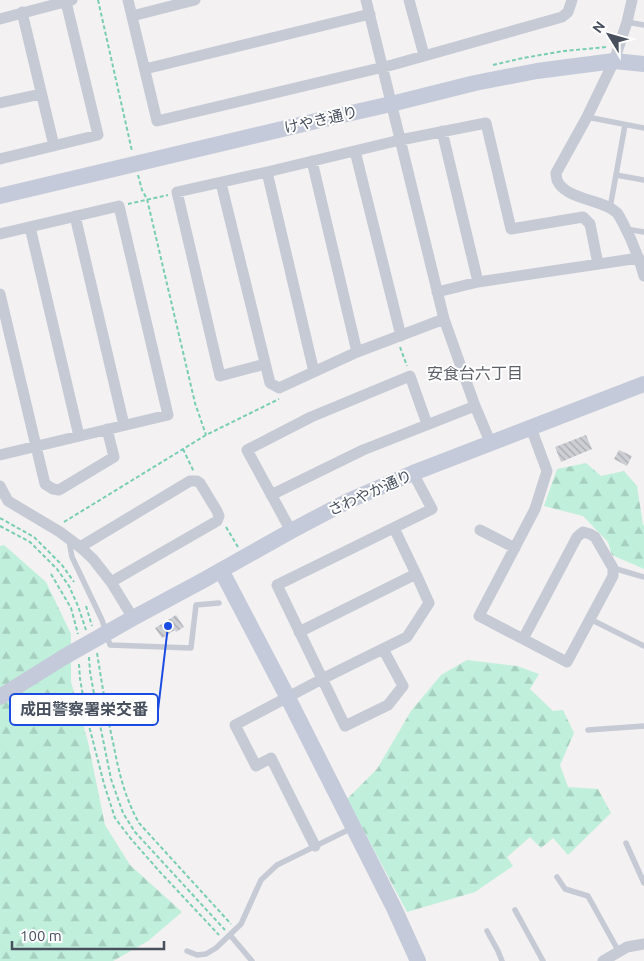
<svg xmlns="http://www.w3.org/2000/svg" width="644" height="961" viewBox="0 0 644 961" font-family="Ubuntu,'Noto Sans JP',sans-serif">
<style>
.forest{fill:url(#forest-firs)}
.building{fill:url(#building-back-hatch)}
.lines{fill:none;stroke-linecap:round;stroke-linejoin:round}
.path{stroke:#78ceb4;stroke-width:2;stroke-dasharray:4 2.5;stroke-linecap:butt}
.lane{stroke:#c5cad5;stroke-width:5.5}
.street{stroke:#c5cad5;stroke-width:11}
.secondary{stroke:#c4cad9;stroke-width:16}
.secondary-bridge{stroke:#c4cad9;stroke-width:16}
.labels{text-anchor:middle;stroke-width:4;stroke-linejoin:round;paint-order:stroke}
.street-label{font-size:15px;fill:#48505e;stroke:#fff}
.neighbourhood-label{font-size:16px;fill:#5d5f66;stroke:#fff}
.leader{fill:none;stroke:#1a4be3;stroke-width:2}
.callout-dot{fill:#1a4be3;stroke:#fff;stroke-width:2}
.callout{fill:#fff;stroke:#1a4be3;stroke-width:2}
.callout-label{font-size:16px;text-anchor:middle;font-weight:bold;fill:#48505e}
</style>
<defs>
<pattern id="forest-firs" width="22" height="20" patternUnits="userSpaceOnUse" patternTransform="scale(1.25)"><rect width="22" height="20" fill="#c0efdc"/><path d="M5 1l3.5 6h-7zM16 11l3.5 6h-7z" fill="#a6cfbf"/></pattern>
<pattern id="building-back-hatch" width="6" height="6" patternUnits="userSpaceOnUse" patternTransform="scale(1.25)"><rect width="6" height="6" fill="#cdcfd5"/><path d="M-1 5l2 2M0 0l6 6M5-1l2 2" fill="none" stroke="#a8aab0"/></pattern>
</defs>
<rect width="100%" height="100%" fill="#f3f1f1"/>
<path class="forest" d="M586,463L601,476L624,471L637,486L643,525H644V569L612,555L608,542L583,516L544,506L557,469Z
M4,545L46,582L71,634V682L88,742L105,825L130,865L182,912L148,941L113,961H0V546Z
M467,660L517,666L539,674L530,689L553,711L563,710L574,733L560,765L568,787L598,789L611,813L568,855L553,838L541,848L530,837L507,857L513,866L475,892L407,912L347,799L377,769L411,711L441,675Z"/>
<path class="building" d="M586,435L592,449L561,462L555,447Z
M619,450L632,456L627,466L614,459Z
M176,615L184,627L176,632L175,630L162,638L155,628Z"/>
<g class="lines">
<path class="path" d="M98,0L132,151
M493,65L523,58L564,51L607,47
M138,175L142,190L147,199L195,403L206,435
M128,204L168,195
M400,347L407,366
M183,449L194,472
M0,518L34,537L62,565L74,582
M64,522L206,435L279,399
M0,526L30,542L57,569L69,586L78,606L86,630
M226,527L238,547
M51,574L71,608L78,634
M86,606L92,626
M97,653C102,684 107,716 114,747C119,774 126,800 139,823L231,924
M89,657L90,672L98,715L111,779L123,813L135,832L225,930
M79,664L80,679L87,718L104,784L115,818L131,839L160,872L219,935"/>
<path class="lane" d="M627,22L644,25
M587,117L644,128
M616,175L644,180
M610,208L625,125
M626,229L644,232
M69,541L72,557L102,620L110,645L191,648L196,605L219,603
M613,568L644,577
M590,619L644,646
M588,730L644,726
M626,843L644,883
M557,877L565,889L588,896L619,952
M515,910L543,961
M487,931L498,951L502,961
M230,935L252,961
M187,951L197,955L206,954L216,948L241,924L261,880L277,865L352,828"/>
<path class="street" d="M128,0L157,121L392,65L562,17L568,12L572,0
M366,0L444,319L475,406L491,444
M409,0L424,55
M632,0L627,22L614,61L587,117L556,173C556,174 557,180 557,180C565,200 604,199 617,213C619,215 621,220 623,223C632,240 639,258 644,276
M22,12L54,146
M132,16L195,0
M0,19L72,0
M145,69L370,14
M0,103L41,94
M442,131L478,282
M355,151L401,336
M0,159L98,135L66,2
M312,161L357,352
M267,172L314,372
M221,183L270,383L279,388L357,352L444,319
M75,216L124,425
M30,227L79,436
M0,234L119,206L168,415L0,455
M437,292L478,282L639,258
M0,294L45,484L53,489L59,490L114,457L107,429
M265,364L220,376L177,192L267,172L400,140L486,123L511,229L583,217L590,224L598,264
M0,486L8,501L60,532L80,547L93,559L111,582L133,618
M271,495L363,450L475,406
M480,530L515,548
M291,531L247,450L311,417L410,376L427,424
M80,547L190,481H197L200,483L217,511L219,516L217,521L111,582
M299,632L416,574
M523,639L577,537L583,532L590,534L595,537L613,568V576L567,662L479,616L535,509L547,471L531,428
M383,649L403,686L388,705L345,726L277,585L432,509L413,473
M315,846L271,758L256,766L235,725L322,679L407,637L429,603L416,574L394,528
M603,961L627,947L644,944"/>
<path class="secondary" d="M0,196L316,121L391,104L475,83L537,71L614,61L644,64
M221,570L288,698L394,908L418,961
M110,631L133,618L202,581L291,531L348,501L413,473L644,384
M0,697L64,657"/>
<path class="secondary-bridge" d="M64,657L110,631"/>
</g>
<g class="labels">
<g class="street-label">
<text transform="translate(321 120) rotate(-13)" y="5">けやき通り</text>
<text transform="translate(370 493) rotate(-24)" y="5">さわやか通り</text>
</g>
<g class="neighbourhood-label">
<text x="475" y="379">安食台六丁目</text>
</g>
</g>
<path class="leader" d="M168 626L158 710"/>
<circle class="callout-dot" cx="168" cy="626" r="5"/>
<rect class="callout" x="10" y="694" width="148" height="31" rx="5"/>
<g class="callout-label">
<text x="84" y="715">成田警察署栄交番</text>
</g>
<g transform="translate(609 35) rotate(307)" stroke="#ffffff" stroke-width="4" paint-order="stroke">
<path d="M0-4L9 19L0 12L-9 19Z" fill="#48505e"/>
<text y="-8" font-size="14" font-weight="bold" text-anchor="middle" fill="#48505e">N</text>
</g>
<path d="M12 941v8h152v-8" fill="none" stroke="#48505e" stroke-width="2.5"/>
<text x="20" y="941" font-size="15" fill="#48505e" stroke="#ffffff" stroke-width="4" paint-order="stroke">100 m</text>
</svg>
